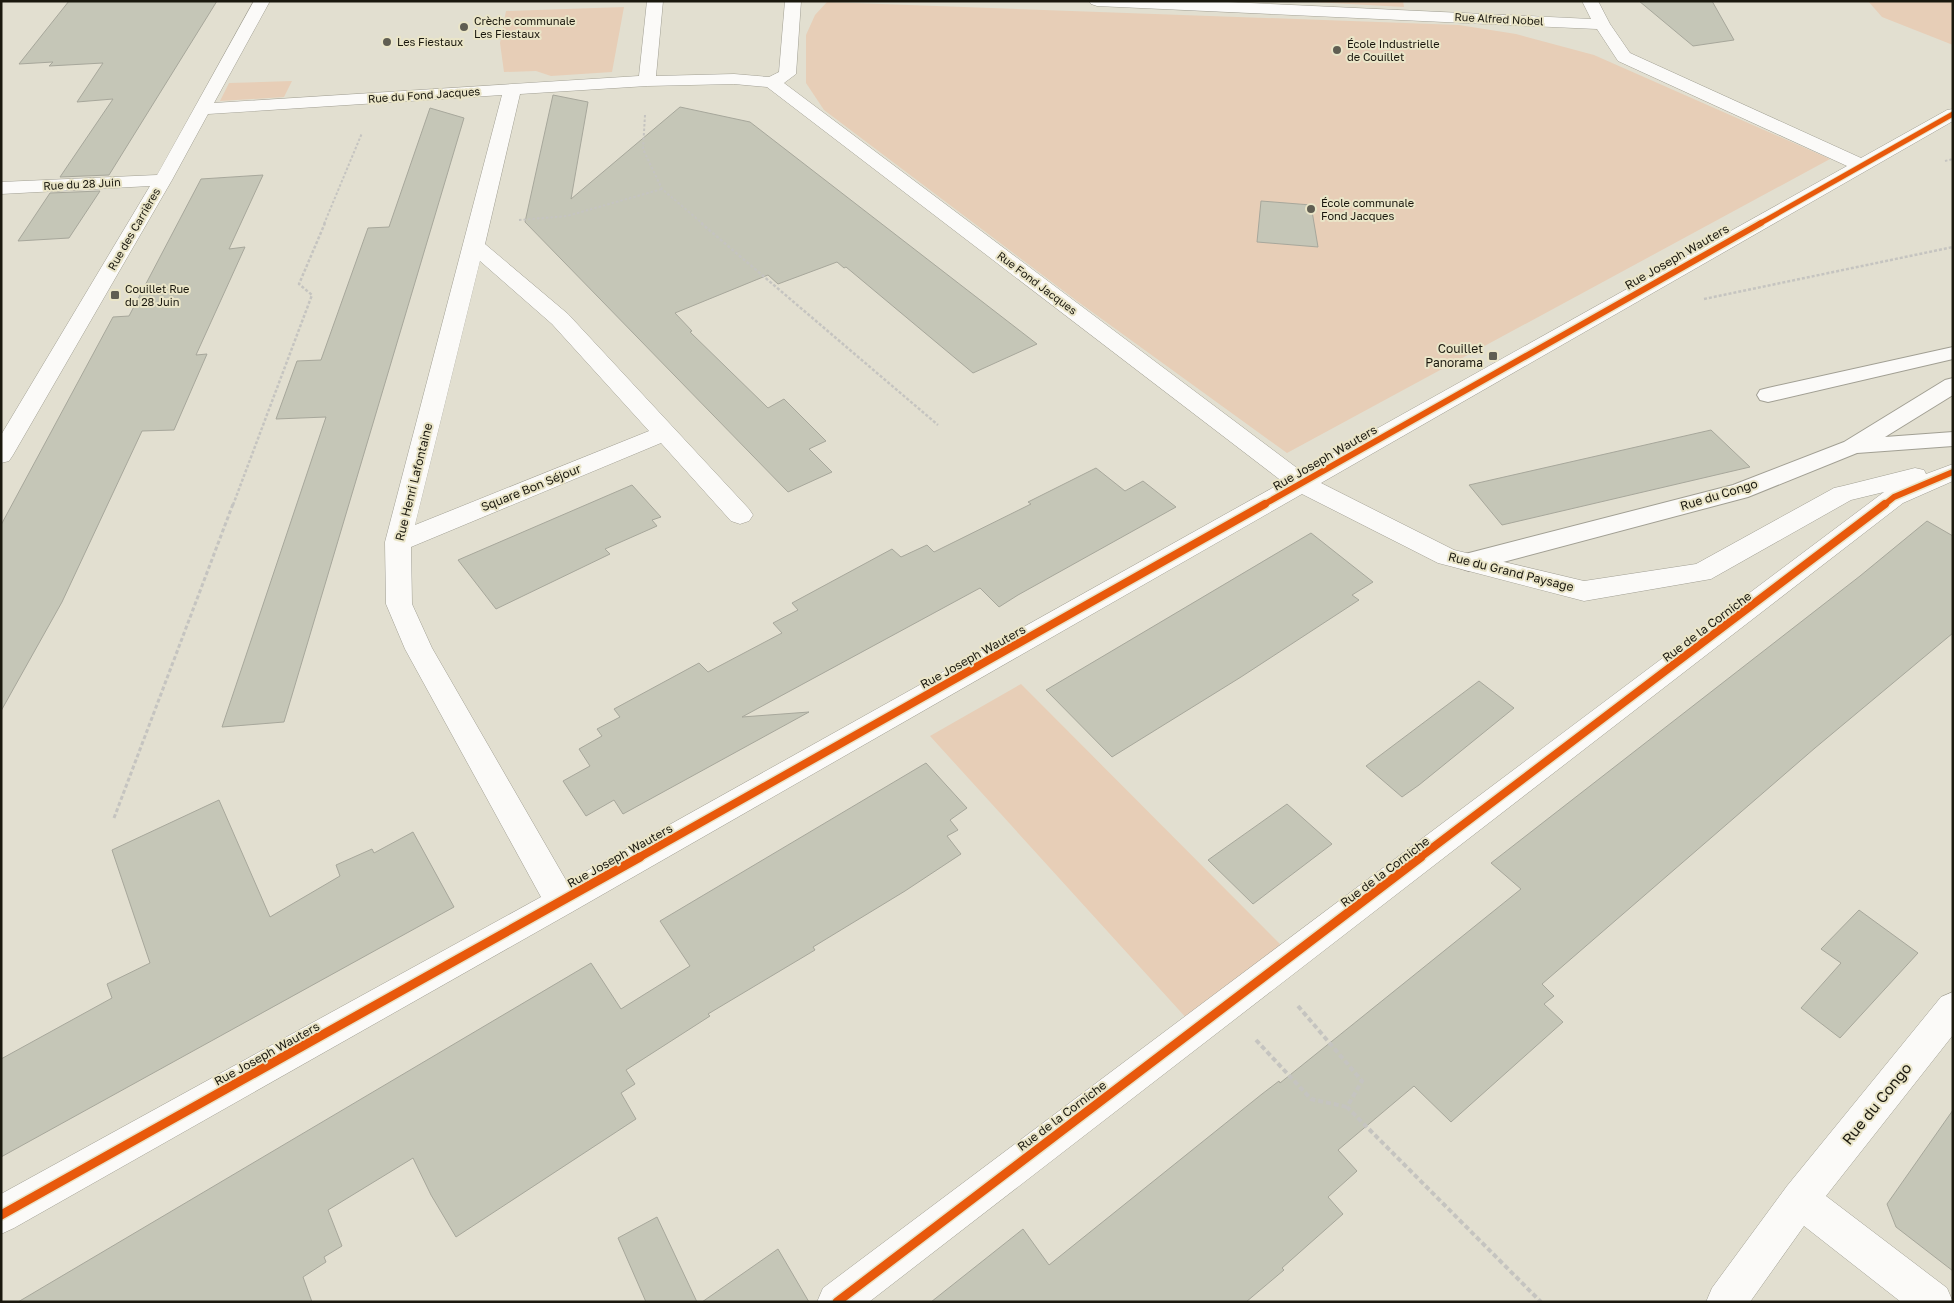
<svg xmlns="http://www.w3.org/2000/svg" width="1954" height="1303" viewBox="0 0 1954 1303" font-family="'Golos Text',sans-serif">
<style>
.green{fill:#e7ceb7}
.building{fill:#c5c6b7;stroke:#a7a79b}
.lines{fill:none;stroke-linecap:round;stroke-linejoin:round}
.service-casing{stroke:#a19f93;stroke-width:2}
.minor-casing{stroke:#a19f93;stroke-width:1}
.path-far3{stroke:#c5c4c0;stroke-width:2;stroke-dasharray:2.5 2;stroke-linecap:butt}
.path-far2{stroke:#c5c4c0;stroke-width:2.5;stroke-dasharray:3 2;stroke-linecap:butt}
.path-far1{stroke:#c5c4c0;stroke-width:3;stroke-dasharray:4 2.5;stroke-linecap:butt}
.path{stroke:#c5c4c0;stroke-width:4;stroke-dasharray:5 3;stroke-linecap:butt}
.service{fill:#fbfaf8;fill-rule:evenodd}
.minor{fill:#fbfaf8;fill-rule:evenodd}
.cycleway-far3-casing{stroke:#eae5c8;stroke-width:7}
.cycleway-far2-casing{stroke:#eae5c8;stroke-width:9}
.cycleway-far1-casing{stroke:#eae5c8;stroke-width:11}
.cycleway-casing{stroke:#eae5c8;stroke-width:12}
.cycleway-far3{stroke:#e8590c;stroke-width:5}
.cycleway-far2{stroke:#e8590c;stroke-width:6}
.cycleway-far1{stroke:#e8590c;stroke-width:8}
.cycleway{stroke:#e8590c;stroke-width:9}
.poi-dot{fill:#605e52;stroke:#eae5c8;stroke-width:2}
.labels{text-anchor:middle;stroke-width:4;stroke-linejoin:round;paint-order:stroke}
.far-street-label{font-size:11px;fill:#1a180e;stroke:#eae5c8}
.far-poi-label{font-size:11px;fill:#1a180e;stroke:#eae5c8;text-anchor:start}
.street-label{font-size:12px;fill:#1a180e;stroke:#eae5c8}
.poi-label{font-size:12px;fill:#1a180e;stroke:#eae5c8;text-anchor:end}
.near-street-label{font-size:15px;fill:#1a180e;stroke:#eae5c8}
</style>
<rect width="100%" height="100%" fill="#e2dfd0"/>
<path class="green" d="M1295,1H1403L1404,7Z
M1868,1H1953V45L1882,17Z
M827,2L1459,25L1516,34L1594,55L1830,159L1287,453L1077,301L824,110L806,83V35L815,15Z
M624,7L612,72L551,76L536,71L504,72L500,43L506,11Z
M292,81L284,97L220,101L229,83Z
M1021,684L1284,948L1189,1021L930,736Z"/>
<path class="building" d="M69,1H217L109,175L60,177L113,99L77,102L103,63L49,66L53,62L19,64Z
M1639,1H1712L1734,40L1693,46Z
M553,95L588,102L571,199L680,107L750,122L1037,344L973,373L846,267L844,268L837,262L778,284L768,275L675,313L692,331L690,332L768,408L784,399L826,441L809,449L832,472L788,492L525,222Z
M430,108L464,118L284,722L222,727L326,417L276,419L297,361L321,360L368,228L389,227Z
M263,175L229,249L245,247L196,355L207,354L174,430L142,431L62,602L1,711V525L113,317L129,316L201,179Z
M100,191L69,238L18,241L50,193Z
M1261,201L1311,205L1318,247L1257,242Z
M1711,430L1750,467L1502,525L1469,485Z
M1096,468L1125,491L1143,481L1176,507L1018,595L999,607L980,588L742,717L809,712L623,814L614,800L586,816L563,781L590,766L579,749L602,736L597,729L620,717L614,709L699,663L708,672L782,633L773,623L798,610L792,603L892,549L901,557L927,545L934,552L1031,504L1028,502Z
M632,485L661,517L652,520L657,526L605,549L610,554L496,609L458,560Z
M1927,521L1953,536V633L1815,748L1542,984L1554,996L1544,1004L1563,1022L1451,1122L1414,1086L1338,1150L1357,1171L1328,1197L1343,1214L1282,1268L1284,1270L1246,1302H931L1023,1229L1049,1265L1262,1094L1279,1081L1280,1083L1521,889L1491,863L1860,576Z
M1311,533L1373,582L1352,595L1359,600L1241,677L1112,757L1046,690Z
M1479,681L1514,708L1419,785L1402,797L1366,766Z
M926,763L967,808L950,820L958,830L947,836L961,854L905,891L813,947L815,950L708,1014L710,1016L626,1070L635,1084L621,1093L636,1119L456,1237L431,1195L413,1158L328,1210L342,1246L324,1257L326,1262L303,1277L312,1302H18L591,963L621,1009L690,966L660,921Z
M219,800L270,917L340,876L336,865L372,849L374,853L413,832L454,907L1,1157V1059L112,998L107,984L150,963L112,850Z
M1287,804L1332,844L1253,904L1208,860Z
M1859,910L1918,953L1840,1038L1801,1008L1841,963L1821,949Z
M1953,1110V1271L1896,1227L1887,1204Z
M657,1217L697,1302H646L618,1238Z
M778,1249L809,1302H702Z"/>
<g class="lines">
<defs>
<path id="service" d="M1953,347V359L1768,402L1760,400L1757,395L1760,390L1768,388Z
M1953,378V395L1885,437L1953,432V446L1857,453L1748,497L1469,571L1460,568L1457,562L1460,556L1469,553L1733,485L1844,442L1945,380Z"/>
<path id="minor" d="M254,1H270L214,103L639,76L647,1H663L656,76L734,74L769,77L779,72L785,1H801L796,74L784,83L1301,471L1847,166L1618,61L1597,29L1097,6L1091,4L1089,1H1206L1591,19L1582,1H1598L1610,24L1630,53L1861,158L1947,110L1953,109V121L1321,483L1454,550L1584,581L1696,564L1834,488L1843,486L1915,468L1924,470L1926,474L1953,464V481L1903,503L869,1302H817L823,1288L1884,492L1851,500L1711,579L1584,601L1438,563L1302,494L572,912L14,1228L1,1234V1194L541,897L405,649L386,604L385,542L502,95L208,114L172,180L13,455L9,461L1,463V435L150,186L1,194V182L157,175ZM734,84L767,87L1283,482L567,882L432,648L412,604L411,547L661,443L731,521L740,524L749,521L753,515L749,509L568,314L485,244L520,94L647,86ZM480,261L552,324L649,431L415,525Z
M1953,992V1035L1826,1196L1947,1288L1953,1302H1901L1804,1226L1750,1302H1706L1712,1288L1787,1186L1941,997Z"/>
</defs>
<use href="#service" class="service-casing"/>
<use href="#minor" class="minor-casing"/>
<path class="path-far3" d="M645,115L643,149L662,189L703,224
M1945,161L1953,159
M519,220L567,216L662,189
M324,224L362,133"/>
<path class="path-far2" d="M701,223L938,425
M1704,299L1953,247
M233,505L312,295L299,284L325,223"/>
<path class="path-far1" d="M114,818L233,504"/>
<path class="path" d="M1298,1006L1362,1081L1347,1107L1541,1302
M1256,1040L1311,1099L1347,1107"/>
<use href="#service" class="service"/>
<use href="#minor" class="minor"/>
<defs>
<path id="cycleway-far3" d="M1759,224L1953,114"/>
<path id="cycleway-far2" d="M1263,505L1761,223
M1884,505L1894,497L1953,472"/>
<path id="cycleway-far1" d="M638,858L1265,504
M1419,858L1885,504"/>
<path id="cycleway" d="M1,1215L640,857
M837,1302L1421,857"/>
</defs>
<use href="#cycleway-far3" class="cycleway-far3-casing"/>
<use href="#cycleway-far2" class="cycleway-far2-casing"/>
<use href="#cycleway-far1" class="cycleway-far1-casing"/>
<use href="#cycleway" class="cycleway-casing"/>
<use href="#cycleway-far3" class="cycleway-far3"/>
<use href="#cycleway-far2" class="cycleway-far2"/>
<use href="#cycleway-far1" class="cycleway-far1"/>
<use href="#cycleway" class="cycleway"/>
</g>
<g class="poi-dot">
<circle cx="464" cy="27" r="5"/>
<circle cx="387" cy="42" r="5"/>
<circle cx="1337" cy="50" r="5"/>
<circle cx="1311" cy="209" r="5"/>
<rect x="110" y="290" width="10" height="10" rx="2.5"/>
<rect x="1488" y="351" width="10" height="10" rx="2.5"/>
</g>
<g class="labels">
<g class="far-street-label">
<text transform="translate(1499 19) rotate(3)" y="4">Rue Alfred Nobel</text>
<text transform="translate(424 95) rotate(-4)" y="4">Rue du Fond Jacques</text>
<text transform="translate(82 184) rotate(-3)" y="4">Rue du 28 Juin</text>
<text transform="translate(134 229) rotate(-60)" y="4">Rue des Carrières</text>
<text transform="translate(1037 283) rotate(37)" y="4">Rue Fond Jacques</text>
</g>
<g class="far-poi-label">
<text x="474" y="25">Crèche communale<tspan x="474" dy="13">Les Fiestaux</tspan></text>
<text x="397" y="46">Les Fiestaux</text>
<text x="1347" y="48">École Industrielle<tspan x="1347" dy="13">de Couillet</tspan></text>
<text x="1321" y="207">École communale<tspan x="1321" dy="13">Fond Jacques</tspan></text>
<text x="125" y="293">Couillet Rue<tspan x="125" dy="13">du 28 Juin</tspan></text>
</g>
<g class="street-label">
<text transform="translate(1677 257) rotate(-30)" y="4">Rue Joseph Wauters</text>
<text transform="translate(1325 458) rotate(-30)" y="4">Rue Joseph Wauters</text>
<text transform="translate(414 482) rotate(-76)" y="4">Rue Henri Lafontaine</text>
<text transform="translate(531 488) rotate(-22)" y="4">Square Bon Séjour</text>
<text transform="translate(1719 495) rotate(-17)" y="4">Rue du Congo</text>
<text transform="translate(1511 572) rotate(14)" y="4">Rue du Grand Paysage</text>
<text transform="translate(1707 627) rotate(-37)" y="4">Rue de la Corniche</text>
<text transform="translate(973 657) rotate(-29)" y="4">Rue Joseph Wauters</text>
<text transform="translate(620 856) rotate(-29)" y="4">Rue Joseph Wauters</text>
<text transform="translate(1385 872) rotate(-37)" y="4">Rue de la Corniche</text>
<text transform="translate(267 1054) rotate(-29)" y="4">Rue Joseph Wauters</text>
<text transform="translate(1062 1116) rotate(-37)" y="4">Rue de la Corniche</text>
</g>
<g class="poi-label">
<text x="1483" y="353">Couillet<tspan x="1483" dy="14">Panorama</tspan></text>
</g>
<g class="near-street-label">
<text transform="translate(1877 1104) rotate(-51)" y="5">Rue du Congo</text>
</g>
</g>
<rect width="1954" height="1303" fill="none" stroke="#1a180e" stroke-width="5"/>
</svg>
